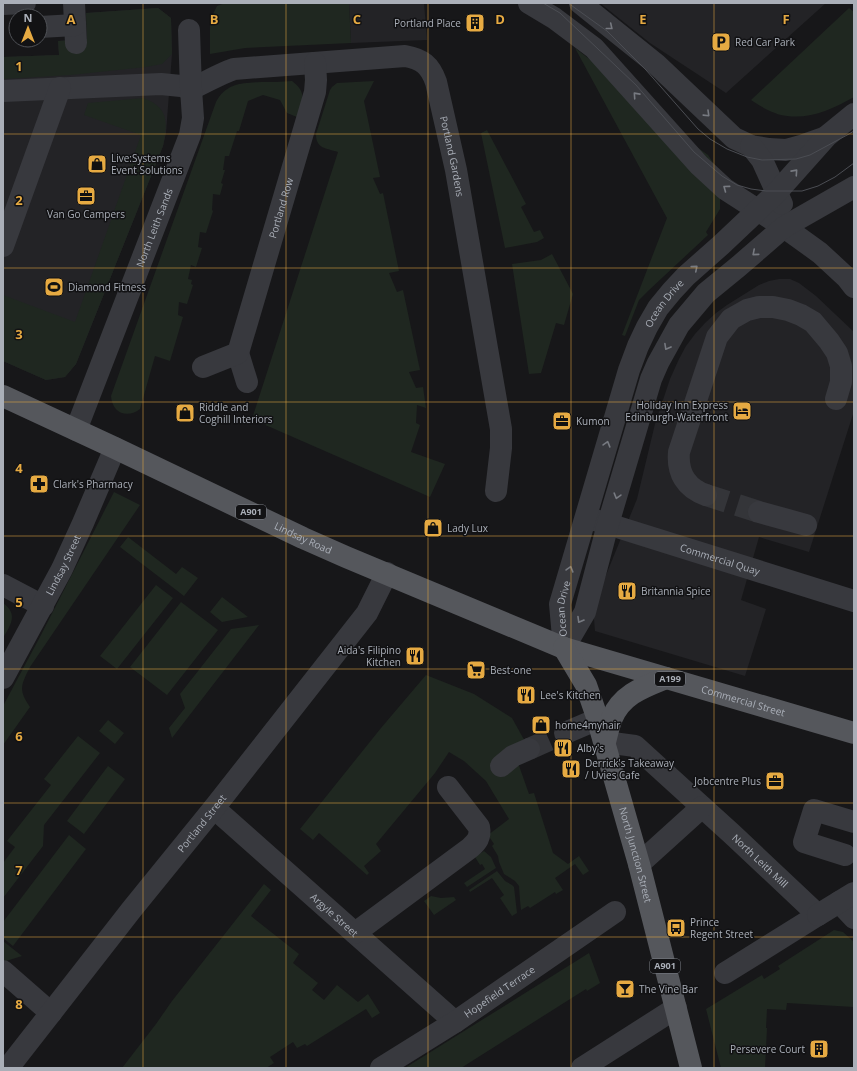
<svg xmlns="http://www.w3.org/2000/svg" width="857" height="1071" viewBox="0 0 857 1071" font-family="'Open Sans',sans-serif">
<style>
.built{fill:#232326}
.green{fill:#1f2720}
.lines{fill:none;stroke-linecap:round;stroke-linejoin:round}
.minor-tunnel{stroke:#343539;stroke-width:22;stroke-dasharray:22 11;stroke-linecap:butt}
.minor{stroke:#38393e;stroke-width:22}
.major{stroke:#55575c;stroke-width:22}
.tram{stroke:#4b4d53;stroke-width:1}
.oneway{stroke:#777a81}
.grid{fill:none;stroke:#e6aa42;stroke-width:1;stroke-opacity:0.55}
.labels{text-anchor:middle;stroke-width:3;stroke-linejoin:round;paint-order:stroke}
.shield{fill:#121214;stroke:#7c8087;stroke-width:1}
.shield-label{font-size:9px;font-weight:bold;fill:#aaafb8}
.poi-label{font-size:10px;fill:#aaafb8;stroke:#121214;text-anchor:start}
.street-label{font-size:10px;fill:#aaafb8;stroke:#121214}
.grid-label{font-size:13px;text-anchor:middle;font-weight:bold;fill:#e6aa42;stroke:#121214;stroke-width:3;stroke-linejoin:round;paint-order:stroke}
</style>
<rect width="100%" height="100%" fill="#171719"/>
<path class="built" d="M349,3H424L427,40L351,43Z
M600,3H826L726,93L650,43Z
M158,8L171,18L172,54L166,133L163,146L76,364L65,377L46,380L3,361V57L59,55L58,41L87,39L86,13Z
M779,279H790L799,283L816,296L854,332V411L809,552L759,537L741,600L766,609L745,676L595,631L593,607L637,499L655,424L670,379L679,359L686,346L695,334L705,323L716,313L727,305L759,285L769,281Z"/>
<path class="green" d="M225,3H349L351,43L245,48L210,54V20L217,6Z
M158,8L171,18L172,54L162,64L146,67L71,75L3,79V57L59,55L58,41L87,39L86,13Z
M849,8L854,12V97C833,109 811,119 787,116C783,115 779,115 775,113C766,110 759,105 751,100Z
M575,48L659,113L671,128L708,155L716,167L720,198V209L706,232L708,235L648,291L639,300L625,336L622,335L667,218Z
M292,81C308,93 302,101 297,117L287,113L280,100L263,95L248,101L239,131H237L229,156H225L223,170H225L221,183L223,184L220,195L213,194L212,210L213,211L206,233L200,232L198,247L202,248L196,267L191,265L188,279L192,280L191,284L193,285L187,304L179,302L178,315L183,317L170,361L155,356L140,409C127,419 112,413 111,396L216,102C226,83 242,83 261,82C271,82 282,82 292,81Z
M374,81L364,101L380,177L373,178L380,194L383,193L399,271L389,273L397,292L403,290L420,370L409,372L416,388L423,387L426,408L417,405L416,423L420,425L411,452L445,464L430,497L252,419L338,152C326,148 316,149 316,134L330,90L332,87L337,83Z
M143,98C169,107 168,123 163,146L76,364L65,377L46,380L3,361V295L75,322L141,135L84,115L88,103Z
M487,130L526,204L521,207L534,232L540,230L544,238L537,242L505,248L481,133Z
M552,254L573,294L564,325L556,323L541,373L529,374L512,264L541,260Z
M114,492L140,505L30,667C21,685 18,690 30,707L3,745V706L41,635Z
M128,537L176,574L182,567L198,578L184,596L120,547Z
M156,585L173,598L117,669L100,656Z
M222,597L248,617L222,622L210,612Z
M181,602L218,630L167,695L130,667Z
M3,603C19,614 10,626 3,638Z
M259,625L172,738L169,728L185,708L180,694L231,629Z
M426,675L474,694L512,718L532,754L517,760L529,794L534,793L553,853L568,864L579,856L589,871L583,875L575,864L555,878L563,890L556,894L555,892L530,908L528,906L521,910L520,900L519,886L515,881L504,874L499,862L498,856L492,846L494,844L488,835L509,819L486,781L464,761L449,752L435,773L376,844L381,851L364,866L369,873L367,875L319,833L313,840L300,829L381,728Z
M108,720L124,733L115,744L99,731Z
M78,736L100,753L44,825L43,846L3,898V863L15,847L7,841L51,785L44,779Z
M108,766L125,779L84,834L67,821Z
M69,835L86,849L13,946L3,938V922Z
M484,851L491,857L496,868L467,887L464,883L485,869L482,864L480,865L475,857Z
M497,871L505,881L512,885L514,887L517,913L512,916L500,898L504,895L492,878L470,892L469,890Z
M264,884L271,890L251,916L299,954L293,963L318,983L312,990L324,1000L337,985L358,1002L368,994L380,1013L372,1018L366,1009L307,1046L305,1044L297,1048L293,1042L270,1057L274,1063L266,1068H122L156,1024L172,1001Z
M431,896L441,898L454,897L456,900L434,915L424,901Z
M834,930L843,932L854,942V1007L787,1003L786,1010L767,1009L766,1028H767L765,1068H721L706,1009L762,975L764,979L780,969L778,966Z
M3,941L22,956L3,962Z
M589,953L600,983L587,991L586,989L461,1068H405Z"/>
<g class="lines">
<path class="minor-tunnel" d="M706,495L759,512
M529,749L565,733"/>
<g class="minor">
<path d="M74,3L76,43"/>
<path d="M529,3L554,18L594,48L699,165L725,189L784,227L820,253L847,278L854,287"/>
<path d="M580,3L656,64L734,138L751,146L769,149L786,150L804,145L824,138"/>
<path d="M3,4L25,3"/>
<path d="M40,27L75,25"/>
<path id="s1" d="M191,89C205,83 219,74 234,69L405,56C422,59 430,65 436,82L456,170L501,429V448L496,491"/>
<path d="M3,91L161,84L181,86L191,89"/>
<path d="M751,146L762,160L782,204"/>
<path d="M3,246L60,88"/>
<path d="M238,353L247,382"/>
<path id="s2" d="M203,367L238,353L315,92L316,80L315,63"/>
<path id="s3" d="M76,430L190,135L193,118L191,89L189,30"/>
<path d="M706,495C686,488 677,473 679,452L717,337L731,319L747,310L759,307H773L788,310L801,315L813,322L829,341L837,353L841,366V382L836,399"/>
<path d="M759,512L806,525"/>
<path id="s4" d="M595,520L854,601"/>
<path d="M3,585L43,606"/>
<path id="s5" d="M564,648L560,604L629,370L638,346L647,327L658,308L672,291L686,276L721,245L777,192L827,136L854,114"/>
<path d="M564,648L585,612L608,524L651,379L658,363L679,325L706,293L739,266L784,227L854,187"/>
<path id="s6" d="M3,678L62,569L83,523L115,448"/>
<path d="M565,733L598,719"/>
<path id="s7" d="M605,742L635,746L732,834L818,915L725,973"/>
<path d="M501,766L513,756L529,749"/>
<path id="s8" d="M214,808L455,1022"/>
<path d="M845,855L804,842L814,810L854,822"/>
<path d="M639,864L702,807"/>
<path d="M839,902L854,918"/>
<path d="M818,915L854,893"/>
<path d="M355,933L470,848C477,842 481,837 479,827L448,787"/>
<path d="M3,971L51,1013"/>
<path id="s9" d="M8,1068L132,909L214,808L367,613L387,573"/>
<path id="s10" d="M381,1068L455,1022L615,912"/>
<path d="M582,1068L676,1008"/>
</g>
<g class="major">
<path id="s11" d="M3,396L115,448L303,538L346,557L564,648L854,733"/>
<path id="s12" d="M564,648L586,685L596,714L639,864L691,1068"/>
<path d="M605,742C607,734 609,725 612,718C622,694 644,687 666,678"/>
</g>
<path class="tram" d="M543,3L560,13L636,85L694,152L722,176L737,185L751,189L766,191H802L818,186L835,177L854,163
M568,3L607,31L646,70L698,129L710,139L727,149L747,157L762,160L796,159L810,155L849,134L854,131"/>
</g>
<defs><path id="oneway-chevron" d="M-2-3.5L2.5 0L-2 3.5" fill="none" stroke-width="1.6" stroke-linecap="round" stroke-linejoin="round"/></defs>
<g class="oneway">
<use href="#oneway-chevron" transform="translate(610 27) rotate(39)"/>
<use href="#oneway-chevron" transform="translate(636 95) rotate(-132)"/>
<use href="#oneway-chevron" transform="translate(707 114) rotate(44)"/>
<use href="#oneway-chevron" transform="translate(795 172) rotate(-48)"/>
<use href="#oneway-chevron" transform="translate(726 188) rotate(-143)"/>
<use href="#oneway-chevron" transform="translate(755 253) rotate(139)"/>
<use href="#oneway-chevron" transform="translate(695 268) rotate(-41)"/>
<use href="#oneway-chevron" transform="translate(667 347) rotate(119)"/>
<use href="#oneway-chevron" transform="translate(607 444) rotate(-74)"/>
<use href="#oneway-chevron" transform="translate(617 496) rotate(106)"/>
<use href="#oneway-chevron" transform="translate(570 569) rotate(-74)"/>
<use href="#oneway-chevron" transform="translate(580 620) rotate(120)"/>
</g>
<path class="grid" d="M143,3V1068M286,3V1068M428,3V1068M571,3V1068M714,3V1068M3,134H854M3,268H854M3,402H854M3,536H854M3,669H854M3,803H854M3,937H854"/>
<defs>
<symbol id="building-square" viewBox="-11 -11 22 22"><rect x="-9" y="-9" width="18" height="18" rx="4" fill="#e6aa42" stroke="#121214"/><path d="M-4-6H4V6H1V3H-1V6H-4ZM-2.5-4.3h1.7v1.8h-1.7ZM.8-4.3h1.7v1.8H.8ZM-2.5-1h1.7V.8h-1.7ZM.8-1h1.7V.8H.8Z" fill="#111"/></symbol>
<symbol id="parking-square" viewBox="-11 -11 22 22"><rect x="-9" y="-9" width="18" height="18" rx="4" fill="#e6aa42" stroke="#121214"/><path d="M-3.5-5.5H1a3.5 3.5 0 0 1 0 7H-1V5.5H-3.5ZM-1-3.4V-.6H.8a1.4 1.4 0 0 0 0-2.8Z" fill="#111"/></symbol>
<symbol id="shop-square" viewBox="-11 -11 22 22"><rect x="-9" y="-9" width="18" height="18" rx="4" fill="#e6aa42" stroke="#121214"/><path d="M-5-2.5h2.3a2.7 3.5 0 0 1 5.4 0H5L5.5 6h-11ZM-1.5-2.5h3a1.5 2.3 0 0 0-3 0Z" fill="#111"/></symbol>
<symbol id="office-square" viewBox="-11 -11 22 22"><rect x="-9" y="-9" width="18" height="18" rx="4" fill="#e6aa42" stroke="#121214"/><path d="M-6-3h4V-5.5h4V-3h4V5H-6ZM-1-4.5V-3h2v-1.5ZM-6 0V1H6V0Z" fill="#111"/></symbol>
<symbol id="stadium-square" viewBox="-11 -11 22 22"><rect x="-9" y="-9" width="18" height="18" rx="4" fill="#e6aa42" stroke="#121214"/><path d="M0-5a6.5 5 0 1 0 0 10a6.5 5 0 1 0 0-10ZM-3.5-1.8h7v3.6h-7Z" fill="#111"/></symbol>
<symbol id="hotel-square" viewBox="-11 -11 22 22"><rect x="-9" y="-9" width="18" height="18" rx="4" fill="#e6aa42" stroke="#121214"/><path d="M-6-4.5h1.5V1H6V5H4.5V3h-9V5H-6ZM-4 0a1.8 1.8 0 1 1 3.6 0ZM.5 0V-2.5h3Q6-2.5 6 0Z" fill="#111"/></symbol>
<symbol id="pharmacy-square" viewBox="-11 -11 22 22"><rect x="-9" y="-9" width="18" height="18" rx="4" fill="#e6aa42" stroke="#121214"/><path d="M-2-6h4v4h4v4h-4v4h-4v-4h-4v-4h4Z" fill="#111"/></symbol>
<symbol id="restaurant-square" viewBox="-11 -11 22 22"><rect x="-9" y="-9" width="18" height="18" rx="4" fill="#e6aa42" stroke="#121214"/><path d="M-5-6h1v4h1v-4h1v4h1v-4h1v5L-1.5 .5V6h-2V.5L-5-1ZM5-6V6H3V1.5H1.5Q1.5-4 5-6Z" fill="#111"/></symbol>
<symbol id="supermarket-square" viewBox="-11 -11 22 22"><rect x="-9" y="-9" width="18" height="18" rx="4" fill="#e6aa42" stroke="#121214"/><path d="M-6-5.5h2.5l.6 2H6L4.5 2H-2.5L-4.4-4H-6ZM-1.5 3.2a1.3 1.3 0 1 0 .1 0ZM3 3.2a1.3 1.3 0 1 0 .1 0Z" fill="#111"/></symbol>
<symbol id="bus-square" viewBox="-11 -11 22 22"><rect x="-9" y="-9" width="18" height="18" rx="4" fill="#e6aa42" stroke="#121214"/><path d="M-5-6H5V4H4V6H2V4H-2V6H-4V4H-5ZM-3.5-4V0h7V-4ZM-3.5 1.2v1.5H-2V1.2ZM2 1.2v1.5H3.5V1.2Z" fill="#111"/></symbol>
<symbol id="bar-square" viewBox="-11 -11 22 22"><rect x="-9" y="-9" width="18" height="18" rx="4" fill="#e6aa42" stroke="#121214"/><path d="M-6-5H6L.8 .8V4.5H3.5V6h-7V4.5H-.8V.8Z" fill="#111"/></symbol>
</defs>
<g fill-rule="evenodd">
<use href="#building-square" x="464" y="12" width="22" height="22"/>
<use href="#parking-square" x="710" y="31" width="22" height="22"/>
<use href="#shop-square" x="86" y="153" width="22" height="22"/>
<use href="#office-square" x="75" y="185" width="22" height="22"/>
<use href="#stadium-square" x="43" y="276" width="22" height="22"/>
<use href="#hotel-square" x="731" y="400" width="22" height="22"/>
<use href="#shop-square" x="174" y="402" width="22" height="22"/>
<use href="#office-square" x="551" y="410" width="22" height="22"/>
<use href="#pharmacy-square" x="28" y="473" width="22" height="22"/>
<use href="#shop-square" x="422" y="517" width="22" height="22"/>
<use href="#restaurant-square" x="616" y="580" width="22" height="22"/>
<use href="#restaurant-square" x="404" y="645" width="22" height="22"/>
<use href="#supermarket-square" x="465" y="659" width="22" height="22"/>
<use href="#restaurant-square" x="515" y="684" width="22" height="22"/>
<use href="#shop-square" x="530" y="714" width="22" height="22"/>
<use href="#restaurant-square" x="552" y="737" width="22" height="22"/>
<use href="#restaurant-square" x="560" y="758" width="22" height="22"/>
<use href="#office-square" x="764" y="770" width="22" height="22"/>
<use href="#bus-square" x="665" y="917" width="22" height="22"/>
<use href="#bar-square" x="614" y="978" width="22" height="22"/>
<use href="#building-square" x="808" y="1038" width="22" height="22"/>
</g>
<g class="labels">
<g class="shield">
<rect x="236" y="505" width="30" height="14" rx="3"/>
<rect x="655" y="672" width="30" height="14" rx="3"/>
<rect x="650" y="959" width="30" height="14" rx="3"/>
</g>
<g class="shield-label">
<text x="251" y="515">A901</text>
<text x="670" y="682">A199</text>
<text x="665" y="969">A901</text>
</g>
<g class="poi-label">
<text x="461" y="27" text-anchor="end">Portland Place</text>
<text x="735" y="46">Red Car Park</text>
<text x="111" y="162">Live:Systems<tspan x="111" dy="12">Event Solutions</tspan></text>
<text x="86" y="218" text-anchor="middle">Van Go Campers</text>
<text x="68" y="291">Diamond Fitness</text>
<text x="728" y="409" text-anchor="end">Holiday Inn Express<tspan x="728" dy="12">Edinburgh-Waterfront</tspan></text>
<text x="199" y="411">Riddle and<tspan x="199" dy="12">Coghill Interiors</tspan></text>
<text x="576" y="425">Kumon</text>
<text x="53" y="488">Clark's Pharmacy</text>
<text x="447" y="532">Lady Lux</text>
<text x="641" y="595">Britannia Spice</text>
<text x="401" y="654" text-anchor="end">Aida's Filipino<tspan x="401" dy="12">Kitchen</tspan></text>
<text x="490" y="674">Best-one</text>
<text x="540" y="699">Lee's Kitchen</text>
<text x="555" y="729">home4myhair</text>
<text x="577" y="752">Alby's</text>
<text x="585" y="767">Derrick's Takeaway<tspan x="585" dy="12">/ Uvies Cafe</tspan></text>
<text x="761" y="785" text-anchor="end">Jobcentre Plus</text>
<text x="690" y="926">Prince<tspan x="690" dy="12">Regent Street</tspan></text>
<text x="639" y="993">The Vine Bar</text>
<text x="805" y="1053" text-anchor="end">Persevere Court</text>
</g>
<g class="street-label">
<text dy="4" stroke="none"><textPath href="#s1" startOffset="338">Portland Gardens</textPath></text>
<text dy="4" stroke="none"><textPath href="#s2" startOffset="189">Portland Row</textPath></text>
<text dy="4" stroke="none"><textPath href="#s3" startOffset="217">North Leith Sands</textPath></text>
<text dy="4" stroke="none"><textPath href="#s5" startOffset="364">Ocean Drive</textPath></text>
<text dy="4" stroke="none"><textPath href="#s11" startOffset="332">Lindsay Road</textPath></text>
<text dy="4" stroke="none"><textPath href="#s4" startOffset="131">Commercial Quay</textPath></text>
<text dy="4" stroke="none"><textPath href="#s6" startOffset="128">Lindsay Street</textPath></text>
<text dy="4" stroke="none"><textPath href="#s5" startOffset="40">Ocean Drive</textPath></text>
<text dy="4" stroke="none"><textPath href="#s11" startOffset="802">Commercial Street</textPath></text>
<text dy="4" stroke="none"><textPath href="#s9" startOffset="312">Portland Street</textPath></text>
<text dy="4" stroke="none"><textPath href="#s12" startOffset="220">North Junction Street</textPath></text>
<text dy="4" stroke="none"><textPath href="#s7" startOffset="200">North Leith Mill</textPath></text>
<text dy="4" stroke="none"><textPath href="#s8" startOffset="161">Argyle Street</textPath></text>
<text dy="4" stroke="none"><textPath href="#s10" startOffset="141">Hopefield Terrace</textPath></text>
</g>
</g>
<g class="grid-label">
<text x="71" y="24">A</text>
<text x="214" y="24">B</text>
<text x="357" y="24">C</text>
<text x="500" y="24">D</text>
<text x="643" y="24">E</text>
<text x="786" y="24">F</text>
<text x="19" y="71">1</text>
<text x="19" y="205">2</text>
<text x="19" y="339">3</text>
<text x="19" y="473">4</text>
<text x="19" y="607">5</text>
<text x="19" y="741">6</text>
<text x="19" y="875">7</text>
<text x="19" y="1009">8</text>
</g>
<rect width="857" height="1071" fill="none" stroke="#aaafb8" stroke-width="8"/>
<g transform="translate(28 28)"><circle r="19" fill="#121214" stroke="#4f5156"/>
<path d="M0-3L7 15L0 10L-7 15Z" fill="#e6aa42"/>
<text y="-6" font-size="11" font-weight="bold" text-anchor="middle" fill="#aaafb8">N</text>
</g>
</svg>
